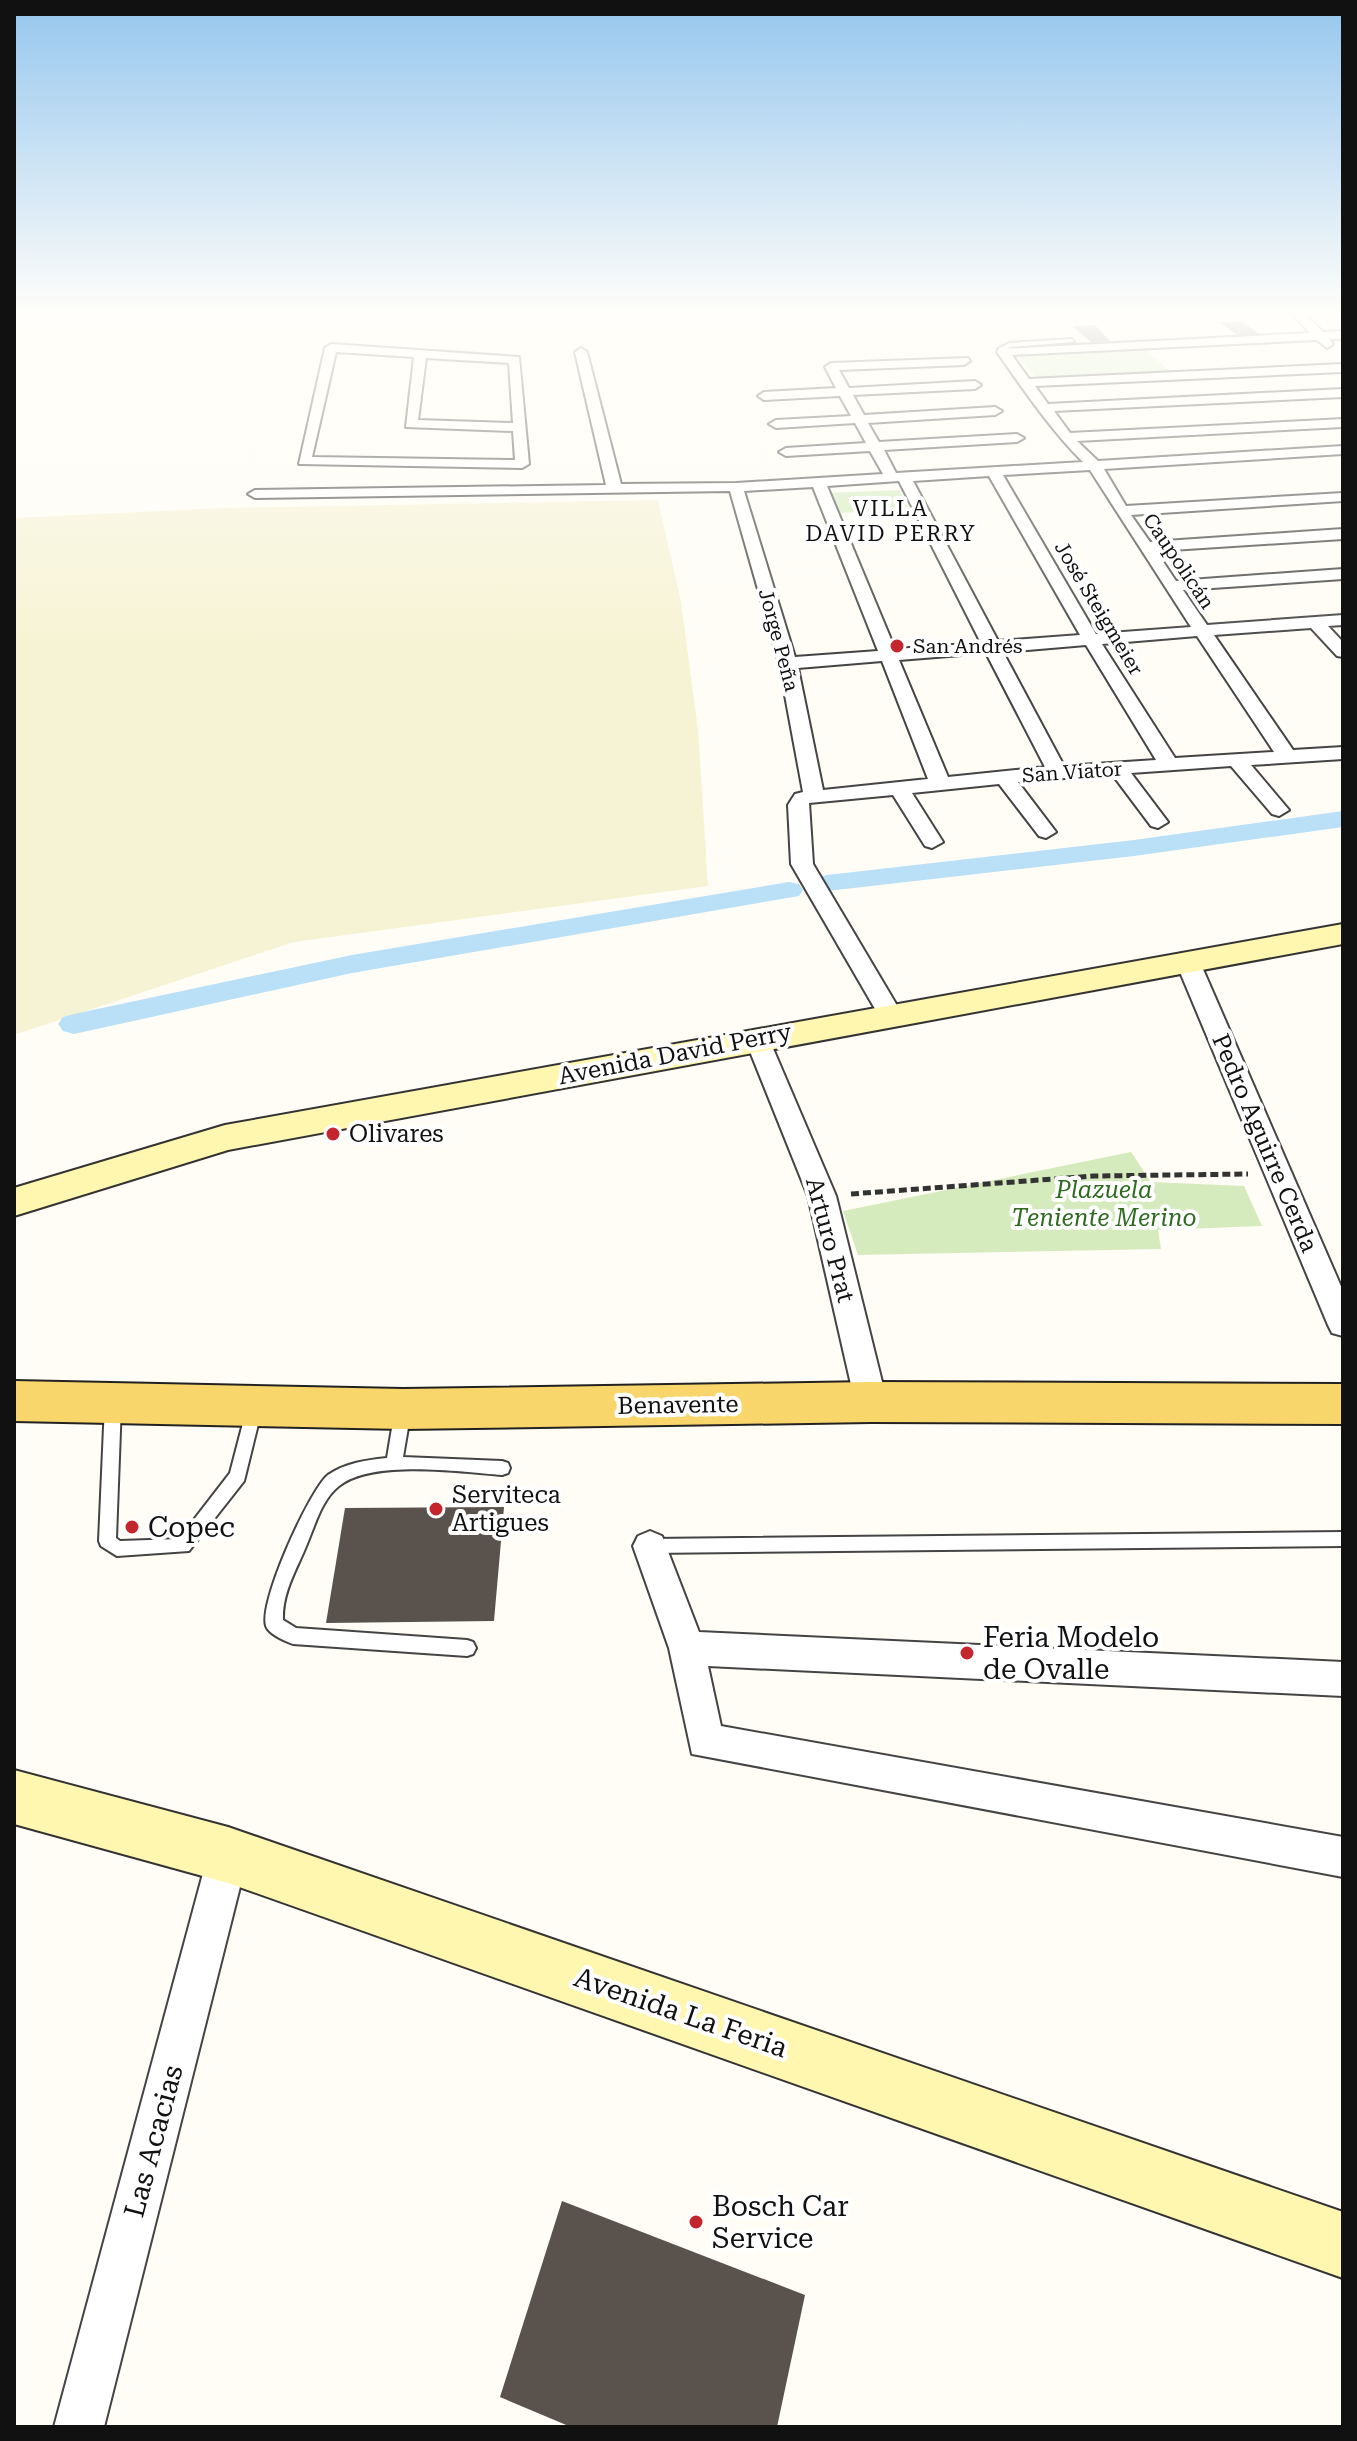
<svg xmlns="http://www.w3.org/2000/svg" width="1357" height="2441" viewBox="0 0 1357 2441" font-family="'Roboto Serif',serif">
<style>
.farmland{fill:#f6f3d4}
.green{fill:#d5ebbd}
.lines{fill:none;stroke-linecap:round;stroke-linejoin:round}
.canal{fill:#b9e0f7;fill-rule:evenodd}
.building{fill:#5a524d}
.service-casing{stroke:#444;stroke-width:4}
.minor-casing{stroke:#444;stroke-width:4}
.secondary-casing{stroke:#333;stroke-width:4}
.primary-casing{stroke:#222;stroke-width:4}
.path{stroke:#333;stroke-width:5;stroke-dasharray:8 4;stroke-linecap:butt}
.service{fill:#fff;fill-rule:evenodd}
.minor{fill:#fff;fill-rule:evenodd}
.secondary{fill:#fff6b0;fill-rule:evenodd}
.primary{fill:#f9d66b;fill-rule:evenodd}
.poi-dot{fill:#c4262e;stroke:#fff;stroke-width:3}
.labels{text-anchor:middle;stroke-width:8;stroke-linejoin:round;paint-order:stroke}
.far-street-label{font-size:20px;fill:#111;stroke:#fff}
.far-poi-label{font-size:20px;fill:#111;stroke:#fff;text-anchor:start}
.far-neighbourhood-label{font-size:22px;letter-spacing:2px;fill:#111;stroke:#fff}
.street-label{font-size:24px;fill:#111;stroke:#fff}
.poi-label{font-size:24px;fill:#111;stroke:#fff;text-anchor:start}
.park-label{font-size:24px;font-style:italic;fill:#2f6b1f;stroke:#fff}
.near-poi-label{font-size:28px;fill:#111;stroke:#fff;text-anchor:start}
.near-street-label{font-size:28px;fill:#111;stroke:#fff}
</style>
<rect width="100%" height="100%" fill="#fffdf5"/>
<path class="farmland" d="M658,500L681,602L698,730L708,886L294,942L14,1035V518L223,508Z"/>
<path class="green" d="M1144,349L1172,373L1037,379L1014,354Z
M899,490L910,510L835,513L827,493Z
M1131,1152L1151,1182L1244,1186L1262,1226L1158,1230L1161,1249L858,1255L843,1211Z"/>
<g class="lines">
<path class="canal" d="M1343,811V827L1134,856L827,891L817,889L813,883L817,877L827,875L1134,840Z
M789,882L799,884L803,890L799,896L352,973L74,1034L63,1031L58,1024L63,1017L74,1014L352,955Z"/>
</g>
<path class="building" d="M1241,321L1262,336L1240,337L1219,322Z
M1095,325L1110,341L1091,342L1072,326Z
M504,1507L494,1621L326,1623L345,1508Z
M562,2201L805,2295L777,2427H571L500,2397Z"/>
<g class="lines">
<defs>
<path id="service" d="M1072,339L1074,342L1010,347L1004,350L1006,352L1003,354L998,349L1009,343Z
M113,1398L119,1400L121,1404L116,1538L120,1541L179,1539L230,1473L248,1404L254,1402L260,1404L262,1408L244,1481L189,1551L117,1556L101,1546L99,1541L105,1404L107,1400Z
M403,1404L409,1406L411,1410L403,1457L502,1461L508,1463L510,1468L508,1473L502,1475C461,1472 372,1459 339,1486C322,1499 315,1525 307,1544C297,1569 282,1592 283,1620L296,1628L467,1640L473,1642L476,1648L473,1654L467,1656L293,1644C285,1641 271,1635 267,1628C255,1609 310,1489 328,1475C345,1463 367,1460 387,1458L395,1410L397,1406Z
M1343,1532V1546L650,1553L644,1551L642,1546L644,1541L650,1539Z"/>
<path id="minor" d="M1289,310H1301L1323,332L1343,331V339H1329L1333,344L1327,348L1317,340L1012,355L1029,379L1343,364V372L1035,386L1048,404L1343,389V397L1054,411L1070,433L1343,419V427L1077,441L1098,461L1343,446V454L1104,469L1126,506L1343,493V501L1131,515L1150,542L1343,529V539L1156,551L1176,581L1343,569V579L1183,590L1207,625L1343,615V625L1328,626L1343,642V657L1337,656L1311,628L1214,635L1293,750L1343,747V759L1251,765L1289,810L1279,816L1272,814L1231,766L1131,773L1168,822L1158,828L1151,826L1112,774L1018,782L1056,832L1046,838L1039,836L999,784L912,793L943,842L932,848L925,846L893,795L809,803L813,864L902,1014L890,1022L878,1014L791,864L788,805L795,794L803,792L779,663L730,491L255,498L248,494L255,490L606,485L575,352L581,348L587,352L621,484L736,483L883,474L870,451L786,456L779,452L786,448L866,443L855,423L776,428L769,424L776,420L851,416L840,396L764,400L758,396L764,392L836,388L825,367L831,363L968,358L970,361L964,365L839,370L849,388L975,381L981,385L975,389L853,395L864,415L995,407L1002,411L995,415L868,423L879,442L1017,434L1024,438L1017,442L884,450L896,473L1083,462C1049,428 1024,390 997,352L999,349L1310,333ZM1090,470L1191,627L1096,634L1003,475ZM989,476L1080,635L998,641L913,481ZM899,481L981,643L895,649L827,486ZM813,487L878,651L795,657L744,491ZM1197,636L1274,752L1175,758L1102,644ZM1086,645L1156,760L1064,766L1003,652ZM986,653L1045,767L948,777L899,660ZM882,661L928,779L823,790L798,668Z
M331,344L519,357L529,464L522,468L299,464L325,348ZM336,352L414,357L406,427L513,431L515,460L312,457ZM426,358L509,363L513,423L418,420Z
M1187,953L1199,960L1343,1291V1336L1332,1333L1328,1325L1175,960Z
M757,1031L769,1039L836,1196L887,1402L882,1411L871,1415L860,1411L855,1402L808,1196L745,1039Z
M650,1531L662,1536L699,1632L1343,1662V1696L708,1666L721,1726L1343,1837V1877L692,1754L669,1648L633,1546L638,1536Z
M228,1835L242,1841L248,1855L104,2427H54L208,1855L214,1841Z"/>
<path id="secondary" d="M1343,924V944L228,1150L14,1216V1188L225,1125Z
M14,1770L228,1827L1343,2212V2278L228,1883L14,1824Z"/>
<path id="primary" d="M14,1381L403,1389L871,1382L1343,1384V1424L871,1422L403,1429L14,1421Z"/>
</defs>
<use href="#service" class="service-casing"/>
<use href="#minor" class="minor-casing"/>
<use href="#secondary" class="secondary-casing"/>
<use href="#primary" class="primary-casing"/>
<path class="path" d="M851,1194L1094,1176L1248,1174"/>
<use href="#service" class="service"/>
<use href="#minor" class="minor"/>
<use href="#secondary" class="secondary"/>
<use href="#primary" class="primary"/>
</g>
<linearGradient id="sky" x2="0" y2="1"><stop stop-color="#95c6ee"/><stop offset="0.48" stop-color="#fffefa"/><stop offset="1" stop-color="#fffefa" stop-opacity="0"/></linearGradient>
<rect width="1357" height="652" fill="url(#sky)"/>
<g class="poi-dot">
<circle cx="897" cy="646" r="8"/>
<circle cx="333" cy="1134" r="8"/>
<circle cx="436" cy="1509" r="8"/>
<circle cx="132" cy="1527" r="8"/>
<circle cx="967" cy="1653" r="8"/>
<circle cx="696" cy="2222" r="8"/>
</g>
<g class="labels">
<g class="far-street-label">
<text transform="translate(1179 561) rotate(56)" y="7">Caupolicán</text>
<text transform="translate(1099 608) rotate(59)" y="7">José Steigmeier</text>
<text transform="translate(779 640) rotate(75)" y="7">Jorge Peña</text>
<text transform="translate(1072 772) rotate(-4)" y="7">San Viator</text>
</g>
<g class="far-poi-label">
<text x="913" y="653">San Andrés</text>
</g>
<g class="far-neighbourhood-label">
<text x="891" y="516">VILLA<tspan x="891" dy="25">DAVID PERRY</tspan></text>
</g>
<g class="street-label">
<text transform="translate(675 1054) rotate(-11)" y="8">Avenida David Perry</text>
<text transform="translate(1265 1143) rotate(67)" y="8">Pedro Aguirre Cerda</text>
<text transform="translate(830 1240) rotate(75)" y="8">Arturo Prat</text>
<text transform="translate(678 1405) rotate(-1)" y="8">Benavente</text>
</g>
<g class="poi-label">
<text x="349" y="1142">Olivares</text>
<text x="452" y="1503">Serviteca<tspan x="452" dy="28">Artigues</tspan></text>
</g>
<g class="park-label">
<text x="1104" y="1198">Plazuela<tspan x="1104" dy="28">Teniente Merino</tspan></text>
</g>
<g class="near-poi-label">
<text x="148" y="1537">Copec</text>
<text x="983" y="1647">Feria Modelo<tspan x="983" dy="32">de Ovalle</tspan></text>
<text x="712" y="2216">Bosch Car<tspan x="712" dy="32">Service</tspan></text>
</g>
<g class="near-street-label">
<text transform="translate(681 2012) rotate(19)" y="10">Avenida La Feria</text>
<text transform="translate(153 2141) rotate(-75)" y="10">Las Acacias</text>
</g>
</g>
<rect width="1357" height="2441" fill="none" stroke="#111111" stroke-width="32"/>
</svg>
